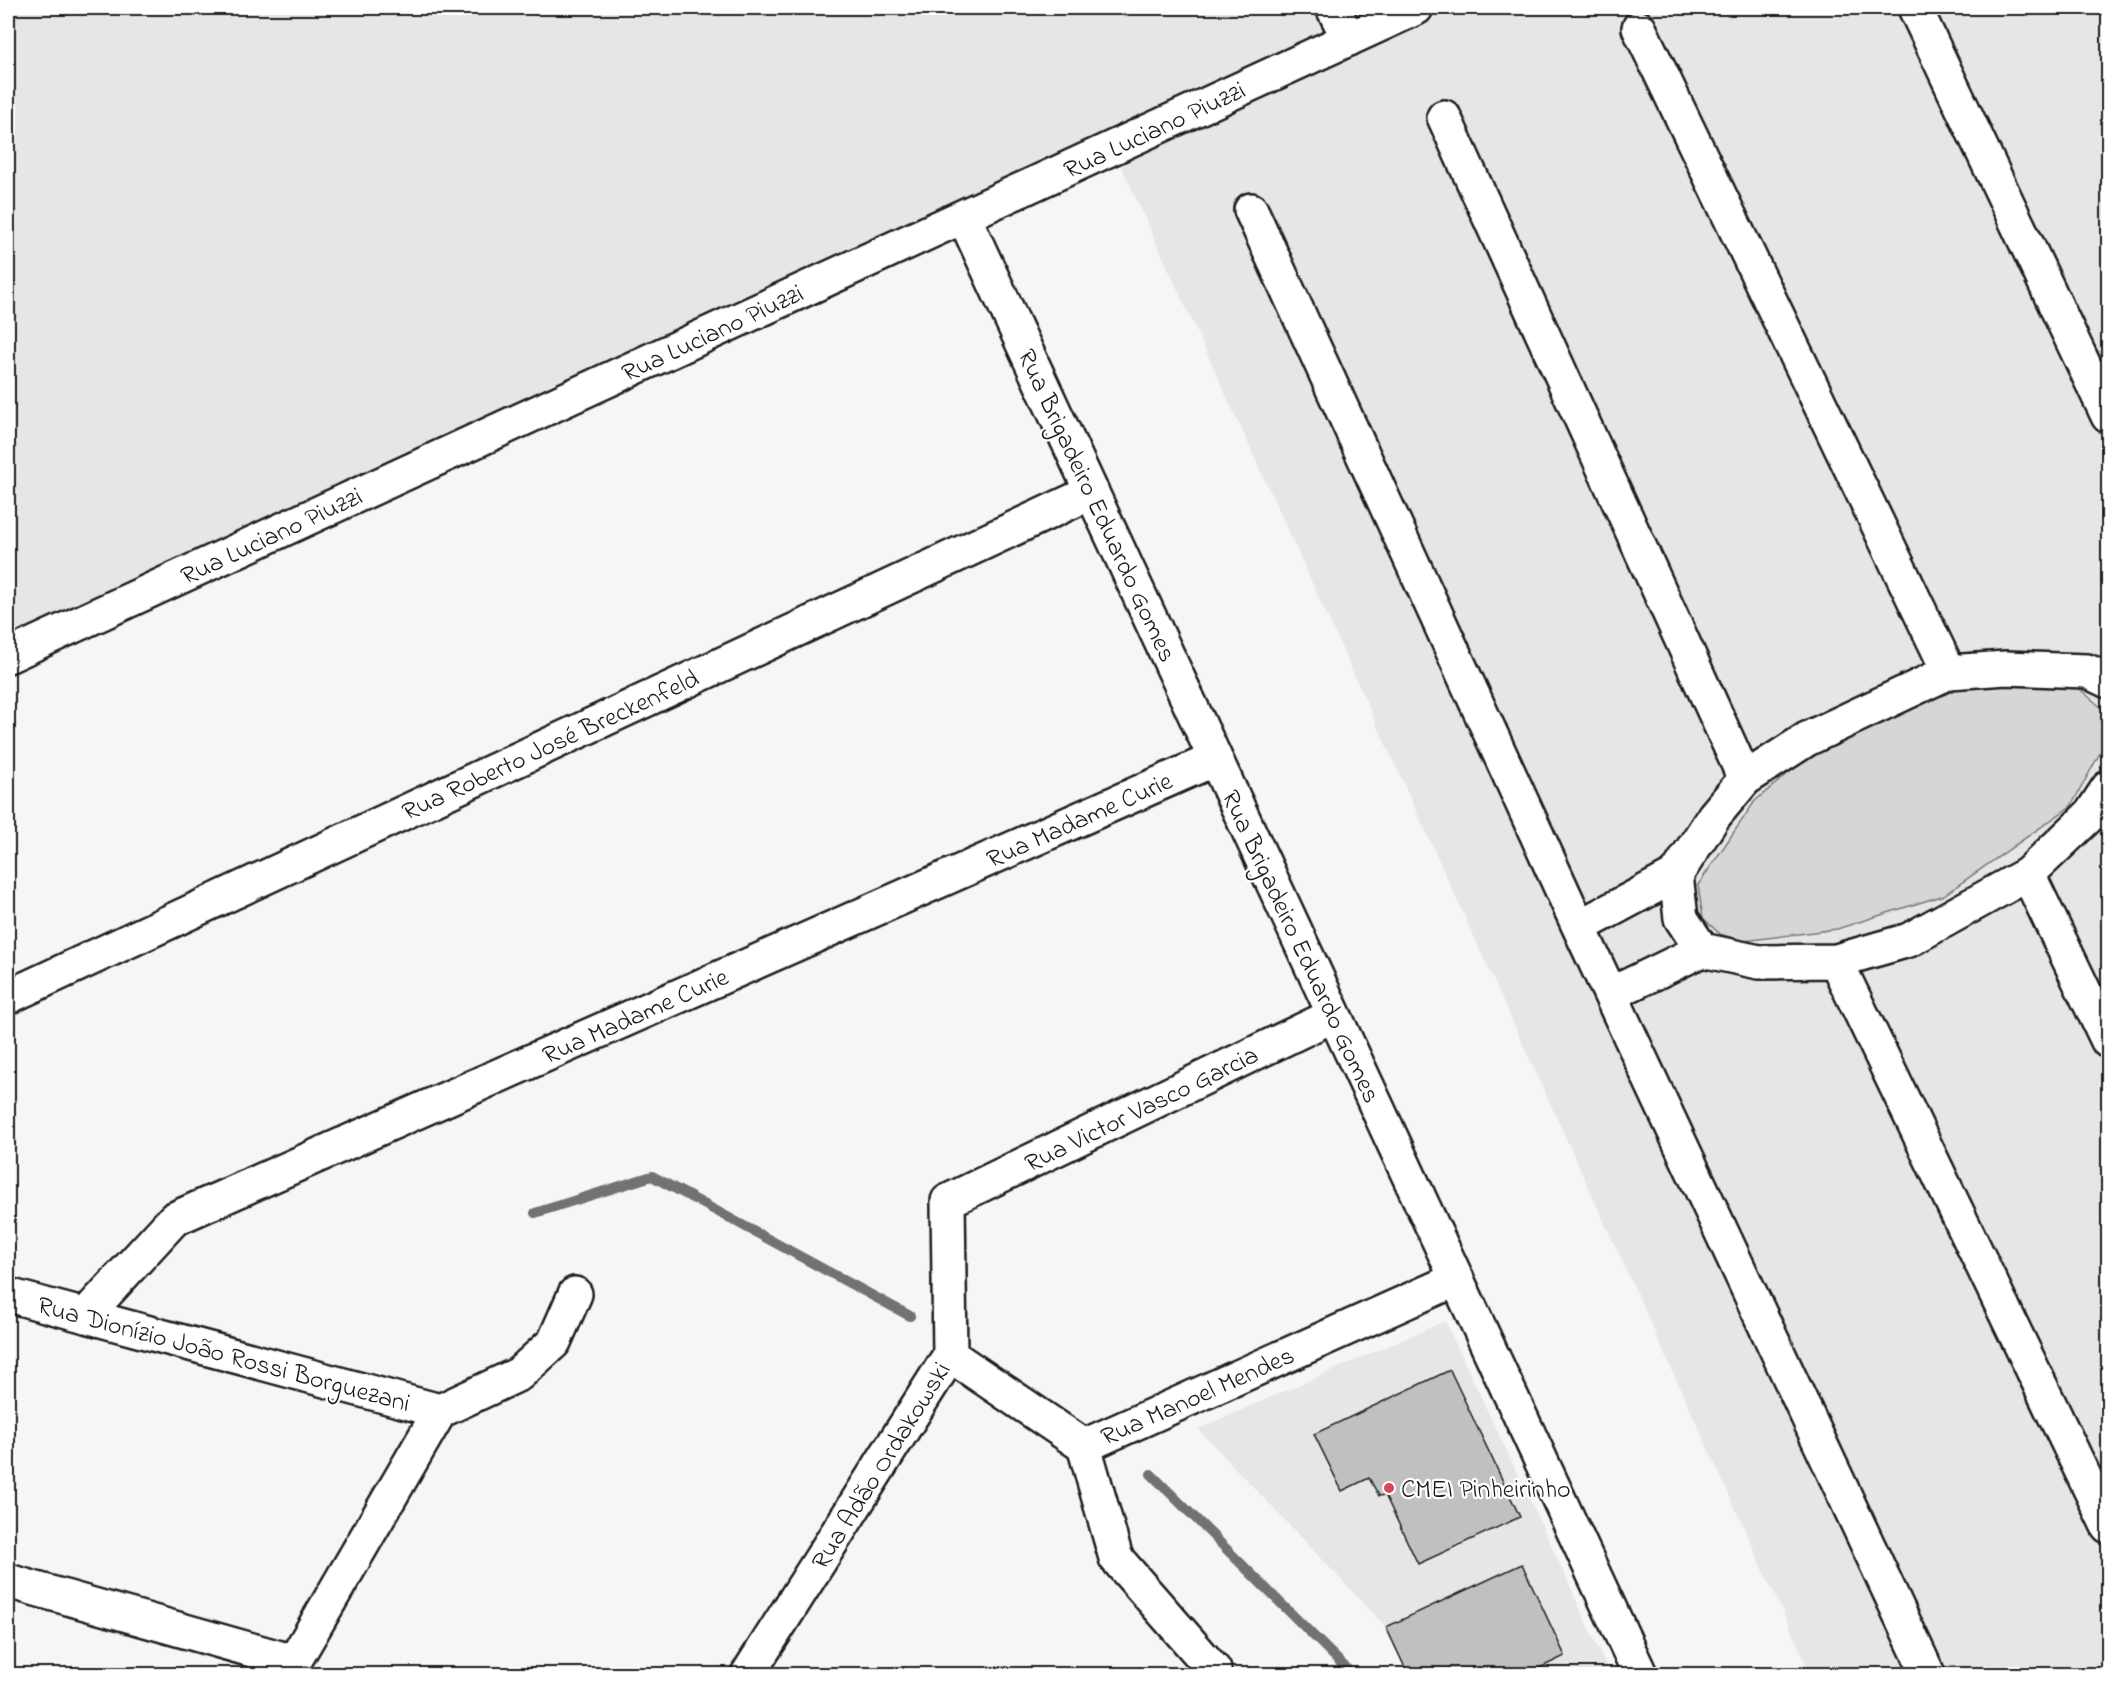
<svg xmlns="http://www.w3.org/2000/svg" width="2116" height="1682" viewBox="0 0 2116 1682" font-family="'Indie Flower',sans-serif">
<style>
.built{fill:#e6e6e6}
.green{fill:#d6d6d6;stroke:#797979;stroke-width:1.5}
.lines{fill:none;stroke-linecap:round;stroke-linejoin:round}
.stream{stroke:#727272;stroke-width:10}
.building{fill:#c0c0c0;stroke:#1c1c1c;stroke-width:1.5}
.minor-casing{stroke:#1c1c1c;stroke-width:38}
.minor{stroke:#fff;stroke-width:33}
.poi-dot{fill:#d1495b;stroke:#fff;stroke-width:2}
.labels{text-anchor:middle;stroke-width:4.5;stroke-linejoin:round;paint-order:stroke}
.street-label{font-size:26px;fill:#1c1c1c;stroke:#fff}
.poi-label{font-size:26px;fill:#1c1c1c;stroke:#fff;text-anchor:start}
</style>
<rect width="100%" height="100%" fill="#f6f6f6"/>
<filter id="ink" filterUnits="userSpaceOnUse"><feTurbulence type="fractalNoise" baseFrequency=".0167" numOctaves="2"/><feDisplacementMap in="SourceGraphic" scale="12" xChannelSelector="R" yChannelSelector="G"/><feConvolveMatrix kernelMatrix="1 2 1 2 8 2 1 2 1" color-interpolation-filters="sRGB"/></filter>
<g filter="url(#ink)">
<path class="built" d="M8,8H2108V1674H1811L1113,148L8,656Z
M1445,1321L1552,1547L1610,1674H1407L1386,1627L1198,1429Z"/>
<path class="green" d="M1954,684H2074L2104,710L2105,744L2071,806L1944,895L1837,929L1743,941L1720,934L1703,918L1698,885L1755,801L1830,738Z"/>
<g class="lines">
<path class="stream" d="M535,1213L652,1176L910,1316
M1151,1474L1347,1669L1348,1674"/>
</g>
<path class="building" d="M1450,1370L1520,1517L1418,1564L1385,1495L1379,1496L1369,1478L1342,1491L1314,1434Z
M1522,1564L1565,1656L1527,1674H1408L1386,1627Z"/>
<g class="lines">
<defs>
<path id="minor" d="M1333,8L1349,39
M1915,8L2108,416
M1639,28L1949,672
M1444,117L1745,779
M1251,210L1579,927L1928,1674
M964,217L1640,1674
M8,656L1416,8
M2108,681L2087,671L2006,668L1949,672L1807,739L1745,779L1714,816L1676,875L1681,918L1702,950L1759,962L1836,961L1909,940L2028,874L2091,814L2108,788
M2028,874L2108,1041
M1579,927L1676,875
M1836,961L2108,1526
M1611,994L1702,950
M8,997L1092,492
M8,1295L440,1411
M85,1316L174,1219L1215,759
M950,1355L1084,1446L1457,1279
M440,1411L519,1374L554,1342L575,1294
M1084,1446L1116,1558L1214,1670
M8,1581L294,1662
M287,1674L440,1411
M748,1674L950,1355L948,1201L1334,1015"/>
</defs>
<use href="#minor" class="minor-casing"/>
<use href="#minor" class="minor"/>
</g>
</g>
<circle class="poi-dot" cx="1389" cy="1488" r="6"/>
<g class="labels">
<g class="street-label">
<text transform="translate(1154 129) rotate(-25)" y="9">Rua Luciano Piuzzi</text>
<text transform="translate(712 332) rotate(-25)" y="9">Rua Luciano Piuzzi</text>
<text transform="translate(1098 505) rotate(65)" y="9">Rua Brigadeiro Eduardo Gomes</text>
<text transform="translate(271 535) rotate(-25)" y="9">Rua Luciano Piuzzi</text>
<text transform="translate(550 744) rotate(-25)" y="9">Rua Roberto José Breckenfeld</text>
<text transform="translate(1079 819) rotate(-24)" y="9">Rua Madame Curie</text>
<text transform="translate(1302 946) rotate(65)" y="9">Rua Brigadeiro Eduardo Gomes</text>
<text transform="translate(635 1015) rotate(-24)" y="9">Rua Madame Curie</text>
<text transform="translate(1141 1108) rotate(-26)" y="9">Rua Victor Vasco Garcia</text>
<text transform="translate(224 1353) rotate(15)" y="9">Rua Dionízio João Rossi Borguezani</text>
<text transform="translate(1197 1395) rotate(-24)" y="9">Rua Manoel Mendes</text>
<text transform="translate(880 1465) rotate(-58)" y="9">Rua Adão Ordakowski</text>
</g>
<g class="poi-label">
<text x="1401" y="1497">CMEI Pinheirinho</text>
</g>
</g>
<rect width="2116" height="1682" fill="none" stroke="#fff" stroke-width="30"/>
<rect x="15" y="15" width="2086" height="1652" fill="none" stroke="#1c1c1c" stroke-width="2" filter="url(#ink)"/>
</svg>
